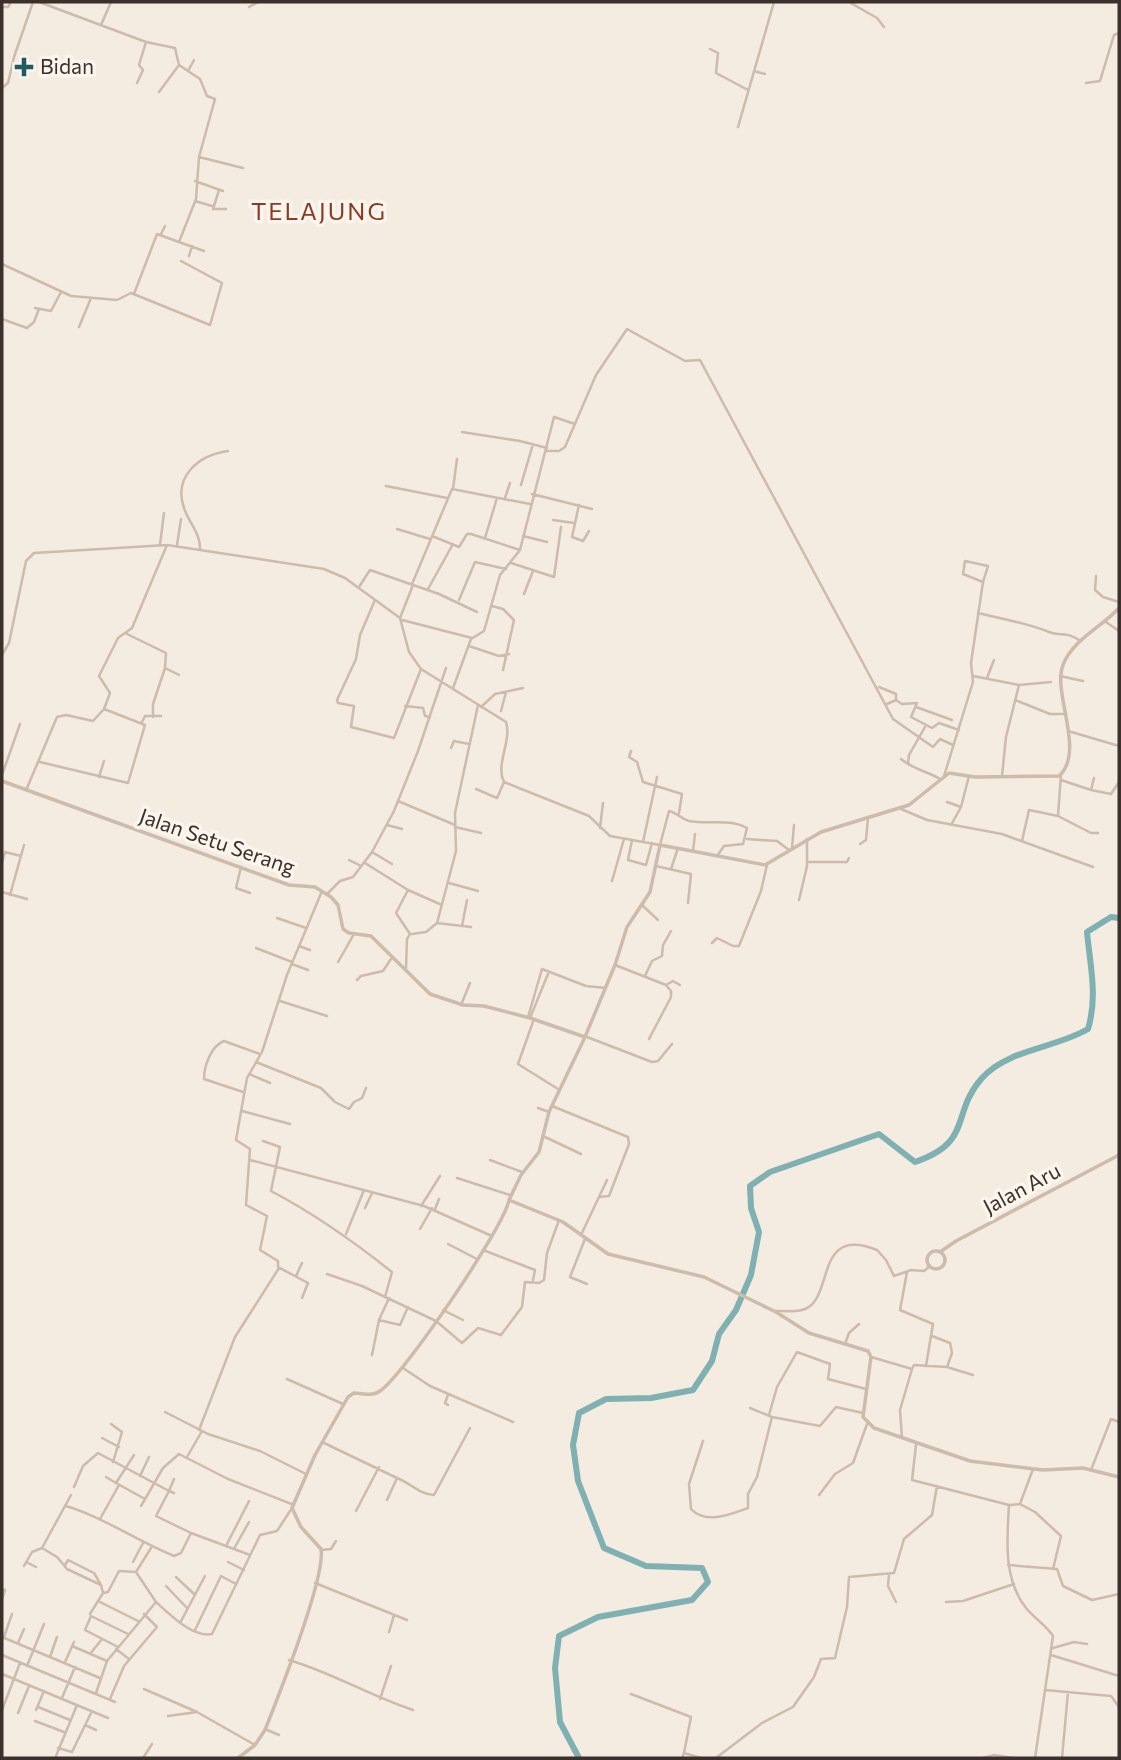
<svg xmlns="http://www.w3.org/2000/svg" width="1121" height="1760" viewBox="0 0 1121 1760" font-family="Commissioner,sans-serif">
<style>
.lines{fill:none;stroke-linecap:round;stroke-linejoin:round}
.river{stroke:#7fb0b2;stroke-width:6}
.minor{stroke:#cdbbac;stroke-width:2.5}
.tertiary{stroke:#cdbbac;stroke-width:3.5}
.poi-dot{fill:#1f5a5e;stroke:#fbf5ee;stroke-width:2.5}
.labels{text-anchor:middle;stroke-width:7;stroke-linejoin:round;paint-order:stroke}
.poi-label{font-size:21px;fill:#3b302b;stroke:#fbf5ee;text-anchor:start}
.street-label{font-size:21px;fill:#3b302b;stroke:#fbf5ee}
.quarter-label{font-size:24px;letter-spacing:2px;fill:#8c3b22;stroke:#fbf5ee}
</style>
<rect width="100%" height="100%" fill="#f4ebe1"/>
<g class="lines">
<path class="river" d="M579,1758L560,1722L555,1668L559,1636L598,1617L692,1600L708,1582L702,1568L646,1566L604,1548L578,1481L573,1445L579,1413L606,1399L651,1398L693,1390L712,1361L719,1334L736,1310L751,1275L759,1232L751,1208L750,1186L770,1172L879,1134L915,1162C974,1142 950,1114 982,1078C1008,1049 1056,1048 1088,1029C1098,996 1090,965 1087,932L1111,917L1119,918"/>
<path class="minor" d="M39,2L146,42L175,48L179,65L200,79L207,96L215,99L199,157L196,199L179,242L157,234L134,294
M849,2L877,18L884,27
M2,7H8L11,2
M249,7L258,2
M101,25L111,2
M710,49L718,53L716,73L748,90
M188,71L194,60
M754,71L765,74
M137,83L143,70L139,65L146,42
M1086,83L1100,81L1114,35L1119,33
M2,88L8,83L14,57L33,2
M159,92L179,65
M738,127L774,2
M199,157L243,168
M195,181L223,191
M219,190L213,209H226
M195,201L212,206
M161,234L165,226
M179,242L204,251
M189,256L192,246
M2,264L71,296L117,300L131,293L210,325L222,283L181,261
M35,308L51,311L61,292
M2,319L27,328L34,322L39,309
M79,327L91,298
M462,432L520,441L547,448
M546,451H559L565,447L596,375L627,329L685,361L700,360L893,719L933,747L940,739L953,745
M521,485L533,444
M386,486L447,498
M453,489L457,459
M532,494L592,509
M505,498L510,483
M579,505L572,537L583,541L589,531
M553,520L574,523
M397,529L430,539
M432,536L459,547L467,534H471L520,550
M523,536L547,542
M485,538L497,498
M160,545L164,513
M177,545L181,519
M200,550C201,534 189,523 184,508C173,476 199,455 228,451
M511,563L554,577L561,527
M1096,576L1095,590L1103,597L1119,602
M412,584L452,489L530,504
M359,587L370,570L439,594L477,612
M428,589L453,544
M524,594L533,571
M375,600L360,635L356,659L337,700L338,703L354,706L351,727L394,738L421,669
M459,600L475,562L506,569
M492,606L503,609L514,620L503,670
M978,613C1003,619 1027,623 1049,632C1060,637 1064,630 1081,641
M400,618L413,585
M402,620L472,638
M1106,622L1119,631
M127,634L166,653L165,668L179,675
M469,646L499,656L509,654
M2,655L9,643L26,561L34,553L167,545L324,569L345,578L400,618L409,652L421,669L506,722C512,742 495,764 504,782L589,816L610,836L660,845L669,811C678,813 681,819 689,821C708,825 729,818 747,828L743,844L724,846L717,856
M973,676L1019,685L1006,737L1002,776
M1060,676L1083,681
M987,678L994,660
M1019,685L1051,682
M879,687L896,694V700L887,704
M453,688L471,639L484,631L500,575L520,550L554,417L575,424
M896,700L902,704L917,703L911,717L932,728L939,723L959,730
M1015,700L1050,714H1066
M405,706L423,708L425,716L430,717
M481,707L495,694L523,688
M916,707L952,720
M501,711L506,692
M153,717V704L165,668
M142,722L145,716H161
M1068,731L1119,746
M451,748L454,741L469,744
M631,751L629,757L637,762L643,782L682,794L679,813
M901,759C914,770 927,771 940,779
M40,762L128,783L145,725L104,709
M908,764L909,755L925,727
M2,775L20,724
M944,776L973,682L971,663L983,582L963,574L965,561L988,566L983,582
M99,777L104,761
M1061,780L1091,790L1094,778
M27,788L57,717L66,715L93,721L104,709L110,693L99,676L118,638L132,628L167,545
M476,789L497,798L504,782
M1091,790L1111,794L1119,782
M398,801L455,825
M947,802L961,807L969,776
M901,809L927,820L1002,834L1093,867
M1058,816L1091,833H1098
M387,825L402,829
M951,825L961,807
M455,827L481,833
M600,828L603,803
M747,839L777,841L789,850
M632,840L628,860L646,865L652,843
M1022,841L1029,810L1058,816L1061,774
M643,842L657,777
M860,844L866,840L868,818
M792,848L794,825
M693,851L695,834
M372,852L392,864
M349,860L361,866
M807,862H847L849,858
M2,863L5,852L21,856
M365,863L408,890L442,905
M656,866L691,874L688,903
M241,867L236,888L250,893
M671,869L678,848
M612,881L624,839
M449,883L478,891
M2,892L27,899
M327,894L340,881L353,877L372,852L394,811L418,751L446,668
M10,895L24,845
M799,900L807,866V839
M642,905L658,920
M277,918L306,928
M437,923L456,851L455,813L478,705
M462,926L467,900
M412,934L426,932L437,923L471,927
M712,943L717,938L733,946H739L761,891L767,865
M299,946L310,950
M256,948L292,962
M338,962L354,934
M292,964L308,970
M615,965L666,985L671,991V997L649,1039
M406,968L407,939L410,934L396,913L408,890
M645,976L652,961L662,956L663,945L671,931
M357,980L361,976L383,971L391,959
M666,985L673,981L680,985
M280,1001L327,1016
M461,1005L470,983
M528,1017L542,969L586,986L606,988
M530,1018L548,974
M534,1019L518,1064L558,1089
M587,1037L652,1062L658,1061L672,1044
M256,1062L321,1088L335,1102L349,1109L354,1102L362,1098L366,1088
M249,1074L270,1083
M243,1092L204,1079C204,1066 211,1046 224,1041L260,1054
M552,1106L628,1137L629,1144L609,1196L599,1197
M538,1108L549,1112
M242,1111L290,1124
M545,1137L581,1154
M263,1141L280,1147L271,1191C315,1214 353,1241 392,1272L385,1297
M250,1160L424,1206L492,1236
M490,1160L522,1172
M457,1178L510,1195
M421,1206L440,1176
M365,1208L372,1193
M435,1209L439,1199
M420,1229L432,1208
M346,1234L364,1190
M581,1235L607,1180
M585,1239L570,1277L587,1284
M448,1244L477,1259
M483,1250L535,1270L533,1280
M907,1272L900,1310L933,1324L926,1366
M327,1274L362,1286L436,1321L462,1343L478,1328L501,1335L522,1307L525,1282L539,1283L544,1280L547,1253L559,1220
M296,1276L302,1263
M302,1298L308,1283L278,1267V1261L260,1250L267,1216L246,1205L250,1149L236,1140L247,1078L262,1052L287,975L322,891
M443,1310L463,1320
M774,1311C782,1311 794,1312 802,1310C836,1302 812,1224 877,1250L886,1260L894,1276L911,1270L924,1271L930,1266
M379,1320L400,1325L408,1307
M932,1336L950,1343L952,1353L947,1367
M845,1344L849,1333L859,1324
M372,1355L379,1320L389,1298
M871,1357L912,1369L914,1365L947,1367L973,1375
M403,1368L430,1386L513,1422
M287,1379L343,1404
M448,1395L445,1403L448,1405
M750,1408L772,1417L820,1426L836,1407L863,1413
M165,1412L208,1434L260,1451L306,1474
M769,1415L777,1387L797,1352L830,1364L828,1379L866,1389
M111,1424L122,1432L113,1462
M199,1430L235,1337L279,1268
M102,1438L119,1447
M902,1438L900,1410L912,1369
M703,1441L689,1484L691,1509C706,1525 731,1514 748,1508V1494L757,1477L772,1417
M322,1442L397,1478L387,1500
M916,1445L912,1480L1009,1505
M134,1455L116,1483L145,1499
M187,1457L202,1431
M1033,1469L1020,1504L1009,1505C1007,1539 1003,1579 1026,1608C1034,1618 1046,1625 1053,1636L1035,1758
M1091,1470L1111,1419L1119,1422
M140,1476L149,1457
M106,1477L116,1483
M397,1478C410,1483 421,1495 434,1495L470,1428
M74,1487L83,1466L98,1453L169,1491L156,1516L191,1533L250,1555
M174,1493L169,1491L174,1479
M819,1495L835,1474L853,1463L867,1424
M1020,1504L1035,1512L1061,1536L1053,1569
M66,1506C103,1517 137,1541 174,1556L181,1553L191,1533
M141,1506L163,1468L179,1454L228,1479L294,1505
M356,1511L379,1467
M100,1519L119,1485
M227,1544L249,1501
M235,1547L249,1522
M42,1548L71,1495
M322,1550L331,1549L336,1541
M26,1562L36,1567
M133,1562L143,1543
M228,1562L244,1570
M65,1565L68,1560L94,1573L101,1585
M1008,1565L1057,1569L1063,1586L1092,1600L1119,1594
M24,1566L32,1552L42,1548L57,1557L67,1569L101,1585L103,1593L90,1614
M136,1572L156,1602
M889,1574L888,1586L896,1602
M176,1577L194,1594
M315,1583L407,1620
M166,1586L187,1608
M2,1589L5,1590L2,1599
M103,1593L108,1592L119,1571L136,1572L151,1548
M100,1602L138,1621
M946,1602L963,1601L1014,1584
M144,1614L157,1627
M180,1623L205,1576
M195,1630L221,1576L236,1584
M389,1632L394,1615
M2,1637L100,1678
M4,1637L12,1614
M18,1643L24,1629
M72,1646L107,1661
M118,1647L85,1630L91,1616L128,1634
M1053,1648L1074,1642L1087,1644
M116,1649L129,1659
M90,1654L102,1639
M2,1655L115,1702
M1051,1655L1119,1676
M50,1657L57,1637
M289,1660C333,1673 370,1696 413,1710
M65,1662L74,1642
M27,1666L44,1624
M2,1674L108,1718
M144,1689L197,1712L255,1745
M1045,1690L1111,1696L1119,1707
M96,1693L107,1661L156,1602C169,1614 193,1638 212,1634L260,1535L277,1531L292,1508
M631,1694L691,1717L684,1753
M62,1698L75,1667
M110,1699L124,1666L157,1627
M380,1699L391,1666
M38,1707L70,1720
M2,1710L20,1663
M36,1710L44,1691
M18,1713L29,1686
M168,1716L197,1712
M35,1721L64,1732
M85,1725L96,1730
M265,1729L279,1735
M58,1748L72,1752L92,1711
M56,1756L77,1705
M143,1758L152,1744
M682,1758L684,1753L701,1758
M716,1758L762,1723L793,1707L814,1677L821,1659L835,1658L847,1607L849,1577L894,1573L904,1539L932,1515L937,1486
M983,1758L994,1755L1014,1758
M1062,1758L1068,1692"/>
<path class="tertiary" d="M2,781L289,885L315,887L331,897L338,905L343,929L349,933L371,936L430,994L463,1005L484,1006L530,1018L585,1037L549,1112L539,1152L521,1175L509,1200L563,1222L608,1254L704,1277L776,1312L809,1333L868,1351L871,1357L863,1417L874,1428L970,1461L1043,1470L1083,1468L1119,1477
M585,1037L615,965L627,927L650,892L660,845L765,865L821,832L909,805L949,773L975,777L1059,776C1086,752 1052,693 1063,665C1072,640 1102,627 1119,608
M927 1260a9 9 0 1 1 18 0a9 9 0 1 1-18 0Z
M940,1252L956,1241L1119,1155
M238,1758L255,1745L265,1730C278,1697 326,1578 321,1549L301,1527L292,1508L315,1455L348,1397L354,1393C363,1393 372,1397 380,1391C403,1376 505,1226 509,1200"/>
</g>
<path class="poi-dot" d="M20.5 56.5h7v7h7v7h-7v7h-7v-7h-7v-7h7z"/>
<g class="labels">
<g class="poi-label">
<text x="40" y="74">Bidan</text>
</g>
<g class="street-label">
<text transform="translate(217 842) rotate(19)" y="7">Jalan Setu Serang</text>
<text transform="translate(1022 1189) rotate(-28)" y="7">Jalan Aru</text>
</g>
<g class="quarter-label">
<text x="319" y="220">TELAJUNG</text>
</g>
</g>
<rect width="1121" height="1760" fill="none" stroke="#3b302b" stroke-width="7"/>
</svg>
